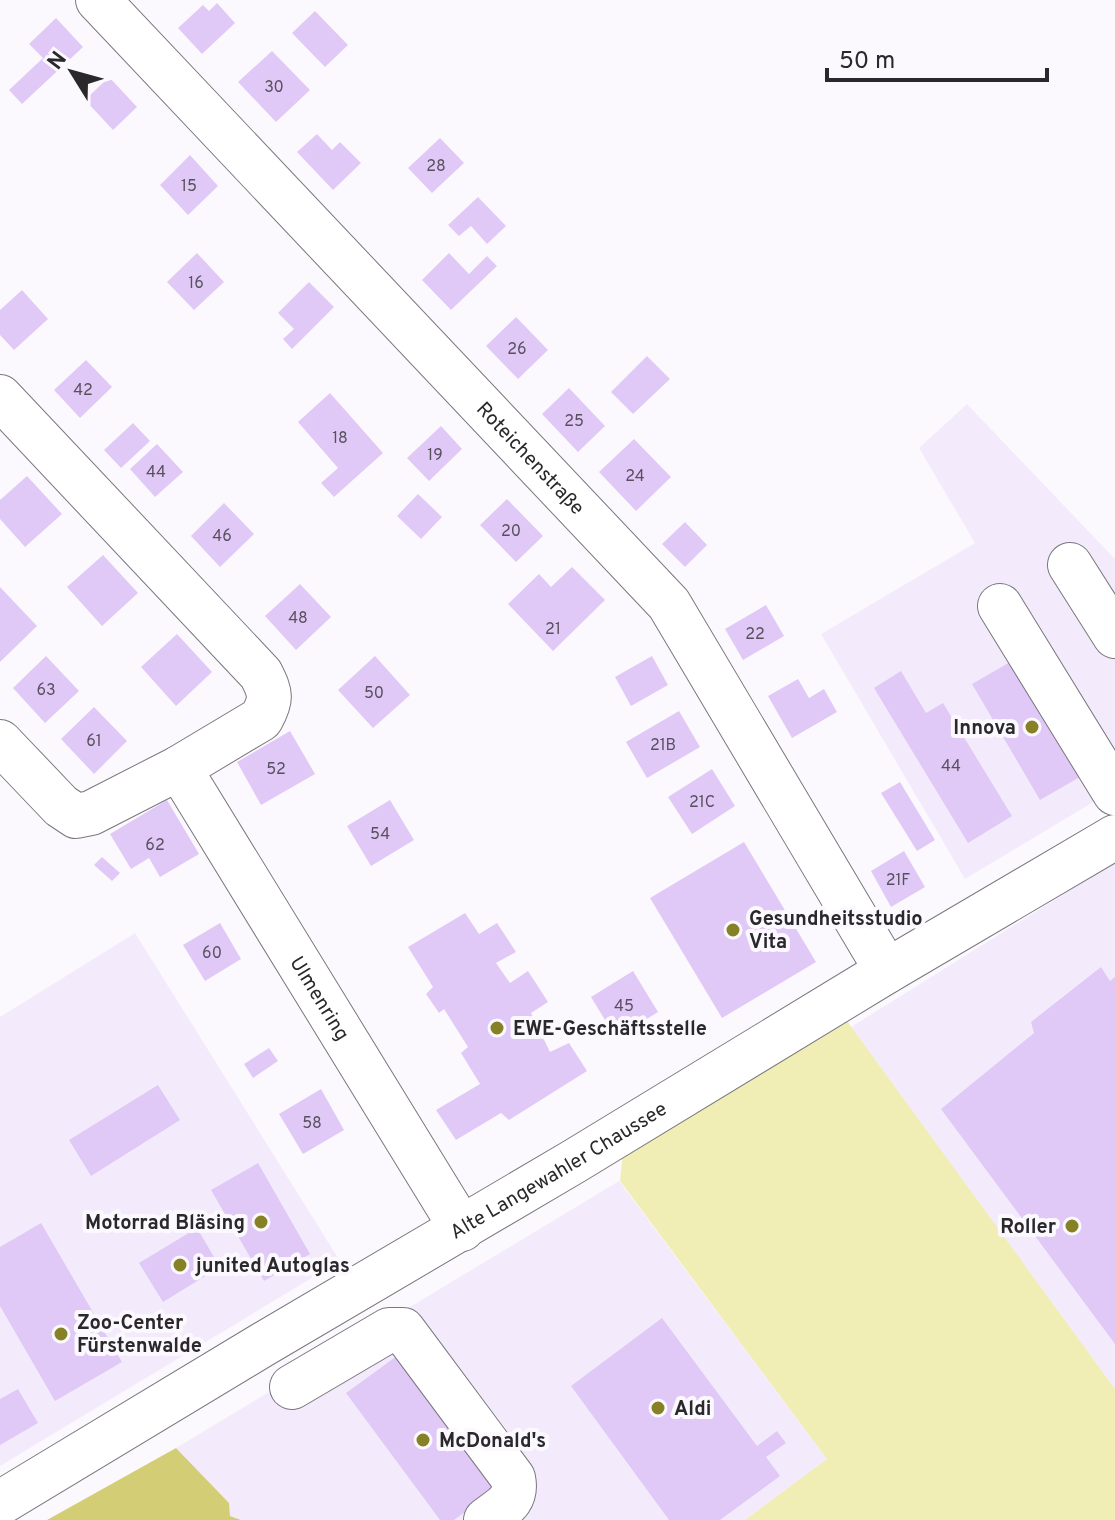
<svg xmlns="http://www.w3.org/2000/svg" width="1115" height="1520" viewBox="0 0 1115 1520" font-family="Overpass,sans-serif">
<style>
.built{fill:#f3ebfb}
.green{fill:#f0edb5}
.forest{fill:#d3ce76}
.building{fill:#e0c9f6}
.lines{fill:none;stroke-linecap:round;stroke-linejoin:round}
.minor-casing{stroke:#7a777e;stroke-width:46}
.minor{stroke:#fff;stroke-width:44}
.poi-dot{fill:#868027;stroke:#fcf9fe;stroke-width:3}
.labels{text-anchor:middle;stroke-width:8;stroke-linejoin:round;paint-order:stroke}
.number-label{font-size:16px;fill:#58505e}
.street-label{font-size:20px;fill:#2a282b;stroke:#fcf9fe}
.poi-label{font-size:20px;font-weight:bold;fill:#2a282b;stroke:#fcf9fe;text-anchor:start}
</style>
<rect width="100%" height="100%" fill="#fcf9fe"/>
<path class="built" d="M967,404L1115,559V789L965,879L821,634L975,543L919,448Z
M1115,862V1389L851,1027Z
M135,933L340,1261L0,1466V1017Z
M619,1181L827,1459L745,1520H241L230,1516L229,1503L176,1448Z"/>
<path class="green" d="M844,1017L1115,1389V1520H745L827,1459L620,1181L623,1152Z"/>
<path class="forest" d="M176,1448L229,1503L230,1516L241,1520H47Z"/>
<path class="building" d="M217,3L235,23L202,54L178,28L203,5L209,11Z
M315,11L348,45L325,67L292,33Z
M56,18L83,47L22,104L9,90L43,58L29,44Z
M272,51L310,90L276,122L238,82Z
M109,77L137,107L113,130L85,100Z
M317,134L332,150L340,142L361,163L333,190L297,152Z
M440,138L464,163L432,193L408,168Z
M190,155L218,186L188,215L160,185Z
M478,197L506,226L487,244L471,226L459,236L448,225Z
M197,253L224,282L194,310L167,282Z
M449,253L469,274L487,256L497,266L451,310L422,280Z
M309,282L334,307L292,349L283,339L294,329L278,313Z
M22,290L48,319L14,350L0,335V310Z
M516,317L548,350L518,379L486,346Z
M647,356L670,379L633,414L611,392Z
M86,360L112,387L80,418L54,390Z
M569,388L605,426L578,452L542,414Z
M330,393L383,453L334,497L321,483L338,468L298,422Z
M133,423L150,441L121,468L104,450Z
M441,426L462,449L429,481L407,458Z
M634,439L671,477L636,511L599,472Z
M157,444L183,472L155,497L130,469Z
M27,476L62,514L25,547L0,519V500Z
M418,494L442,517L421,539L397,516Z
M507,499L543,536L516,562L480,525Z
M224,503L254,534L220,567L191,536Z
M685,522L707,545L685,567L662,544Z
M103,555L138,593L102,626L67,587Z
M572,567L605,600L553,651L508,604L539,574L551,587Z
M300,584L331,617L296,650L265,616Z
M0,587L37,626L0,662Z
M766,605L784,636L743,660L725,629Z
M177,634L212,672L176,706L141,667Z
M1024,654L1092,770L1040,800L972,684Z
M46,656L79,691L45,723L13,688Z
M375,656L410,695L373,728L338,690Z
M652,656L668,685L631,706L615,677Z
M901,671L926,713L943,703L1012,816L968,843L874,688Z
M798,679L809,698L824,689L837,712L792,738L768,696Z
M94,707L127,741L94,774L61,739Z
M679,711L700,747L647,778L626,742Z
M290,731L315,774L261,805L237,762Z
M712,769L735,806L692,834L668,797Z
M900,782L935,840L917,851L881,793Z
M167,800L199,854L160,877L149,858L131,869L110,834Z
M390,800L414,840L371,866L347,826Z
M744,842L816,962L722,1018L650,898Z
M904,851L925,887L891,907L871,871Z
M102,857L120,873L112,881L94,865Z
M465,913L479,934L497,923L516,952L496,963L510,983L528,971L548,1002L531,1013L550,1052L569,1043L587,1071L509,1120L501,1113L456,1140L436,1110L480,1084L461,1053L468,1047L444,1009L439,1013L426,994L433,987L408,947Z
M220,923L241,959L205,981L183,945Z
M1101,967L1110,981L1115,977V1344L941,1109L1034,1033L1031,1022Z
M633,971L658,1012L616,1038L591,997Z
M269,1048L278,1061L253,1078L244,1064Z
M158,1085L180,1120L91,1176L69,1140Z
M321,1089L344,1130L303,1154L279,1114Z
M258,1163L310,1254L264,1281L211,1190Z
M41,1223L122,1362L55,1401L0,1306V1247Z
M197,1228L220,1267L163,1302L139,1263Z
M662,1318L757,1446L777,1431L786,1443L766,1457L780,1476L720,1520H669L571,1386Z
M401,1353L500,1486L454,1520H440L346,1393Z
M18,1389L38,1423L0,1445V1399Z"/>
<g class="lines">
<defs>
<g id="minor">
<path id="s1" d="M98,0L669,604L887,971"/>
<path d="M0,397L261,674C271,694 272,699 261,719L179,768L91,813L76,816L61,806L0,742"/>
<path d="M1070,565L1115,636"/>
<path d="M1000,606L1115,793"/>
<path id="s2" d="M179,768L462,1229"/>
<path d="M292,1387L389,1330H403L513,1478C518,1501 503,1507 486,1520"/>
<path id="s3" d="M0,1503L262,1345L573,1162L887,971L1115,837"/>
</g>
</defs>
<use href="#minor" class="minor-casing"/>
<use href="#minor" class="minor"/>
</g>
<g class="poi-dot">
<circle cx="1032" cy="727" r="8"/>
<circle cx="733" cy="930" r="8"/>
<circle cx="497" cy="1028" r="8"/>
<circle cx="261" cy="1222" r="8"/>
<circle cx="1072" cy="1226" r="8"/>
<circle cx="180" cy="1265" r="8"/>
<circle cx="61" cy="1334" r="8"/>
<circle cx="658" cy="1408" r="8"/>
<circle cx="423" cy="1440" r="8"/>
</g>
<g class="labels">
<g class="number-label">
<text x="274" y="92">30</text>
<text x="436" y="171">28</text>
<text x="189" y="191">15</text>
<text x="196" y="288">16</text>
<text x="517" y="354">26</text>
<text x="83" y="395">42</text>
<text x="574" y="426">25</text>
<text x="340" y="443">18</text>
<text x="435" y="460">19</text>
<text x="156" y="477">44</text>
<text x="635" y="481">24</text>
<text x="511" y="536">20</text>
<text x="222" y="541">46</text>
<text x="298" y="623">48</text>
<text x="553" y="634">21</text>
<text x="755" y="639">22</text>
<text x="46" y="695">63</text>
<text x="374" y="698">50</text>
<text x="94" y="746">61</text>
<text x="663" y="750">21B</text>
<text x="951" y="771">44</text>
<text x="276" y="774">52</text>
<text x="702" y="807">21C</text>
<text x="380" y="839">54</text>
<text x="155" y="850">62</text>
<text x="898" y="885">21F</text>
<text x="212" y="958">60</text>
<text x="624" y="1011">45</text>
<text x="312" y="1128">58</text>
</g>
<g class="street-label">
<text dy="7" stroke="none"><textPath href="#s1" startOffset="630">Roteichenstraße</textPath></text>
<text dy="7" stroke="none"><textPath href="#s2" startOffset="270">Ulmenring</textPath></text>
<text dy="7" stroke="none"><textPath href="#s3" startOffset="650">Alte Langewahler Chaussee</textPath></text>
</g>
<g class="poi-label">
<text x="1016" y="734" text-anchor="end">Innova</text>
<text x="749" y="925">Gesundheitsstudio<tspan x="749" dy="23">Vita</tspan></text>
<text x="513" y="1035">EWE-Geschäftsstelle</text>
<text x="245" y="1229" text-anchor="end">Motorrad Bläsing</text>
<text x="1056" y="1233" text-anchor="end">Roller</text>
<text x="196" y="1272">junited Autoglas</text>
<text x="77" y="1329">Zoo-Center<tspan x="77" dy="23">Fürstenwalde</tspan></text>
<text x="674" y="1415">Aldi</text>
<text x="439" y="1447">McDonald's</text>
</g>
</g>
<g transform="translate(72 72) rotate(307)" stroke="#fcf9fe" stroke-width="6" paint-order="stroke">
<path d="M0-6L14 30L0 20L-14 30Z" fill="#2a282b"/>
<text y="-12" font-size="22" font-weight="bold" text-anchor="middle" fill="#2a282b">N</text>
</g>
<path d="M827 68v12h220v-12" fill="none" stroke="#2a282b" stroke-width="4"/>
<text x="839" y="68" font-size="24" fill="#2a282b" stroke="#fcf9fe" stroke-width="6" paint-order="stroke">50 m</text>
</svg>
